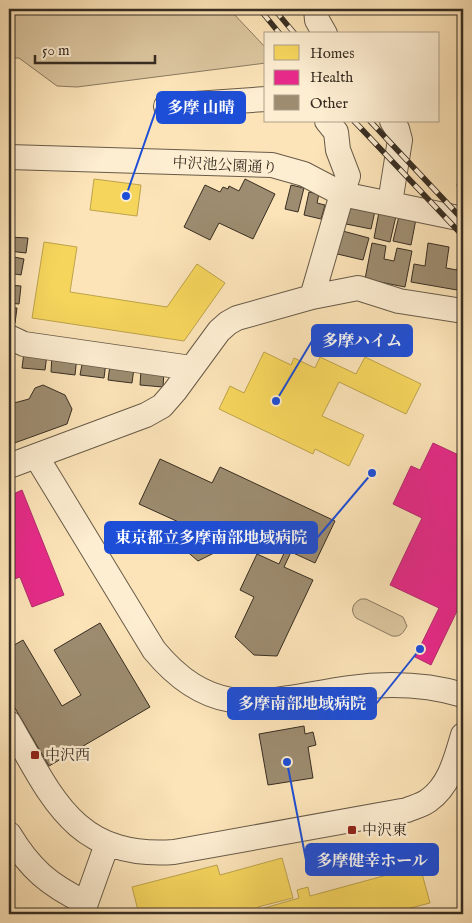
<svg xmlns="http://www.w3.org/2000/svg" width="472" height="923" viewBox="0 0 472 923" font-family="'IM FELL English','Noto Serif JP',serif">
<style>
.green{fill:#dbc59e;stroke:#897960}
.homes{fill:#f6d55c;stroke:#bda34b}
.health{fill:#e7298a;stroke:#b22a6b}
.building{fill:#9d8c70;stroke:#372d22}
.lines{fill:none;stroke-linecap:round;stroke-linejoin:round}
.minor-casing{stroke:#685b48;stroke-width:26}
.minor{stroke:#fdedd1;stroke-width:24}
.rail-casing{stroke:#372d22;stroke-width:5.5}
.rail{stroke:#fdedd1;stroke-width:4;stroke-dasharray:11;stroke-linecap:butt}
.poi-dot{fill:#8f2418;stroke:#fdedd1;stroke-width:2}
.labels{text-anchor:middle;stroke-width:5;stroke-linejoin:round;paint-order:stroke}
.street-label{font-size:15px;fill:#372d22;stroke:#fdedd1}
.poi-label{font-size:15px;fill:#372d22;stroke:#fdedd1;text-anchor:start}
.leader{fill:none;stroke:#1d4ed8;stroke-width:2}
.callout-dot{fill:#1d4ed8;stroke:#fdedd1;stroke-width:2}
.callout{fill:#1d4ed8;stroke:#1d4ed8;stroke-width:2}
.callout-label{font-size:16px;text-anchor:middle;font-weight:bold;fill:#fff}
</style>
<rect width="100%" height="100%" fill="#fce4b8"/>
<filter id="stains"><feTurbulence type="fractalNoise" baseFrequency=".004" numOctaves="4"/><feColorMatrix values="0 0 0 0 .2 0 0 0 0 .09 0 0 0 0 .02 0 0 0 .5 -.17"/></filter>
<radialGradient id="worn" r=".72"><stop offset=".6" stop-color="#630" stop-opacity="0"/><stop offset="1" stop-color="#630" stop-opacity=".3"/></radialGradient>
<path class="green" d="M9,9H235L232,12L266,48V63L77,87L57,86L19,58H9Z
M361,599H366L403,617L407,626C403,633 401,637 392,636L356,618C350,611 352,603 361,599Z"/>
<path class="homes" d="M94,179L141,185L137,216L90,210Z
M44,242L77,247L70,292L167,307L197,264L225,283L184,341L32,318Z
M264,352L291,365L294,358L315,368L320,357L356,374L365,357L421,384L406,414L339,382L322,416L364,435L349,466L315,449L313,454L219,409L230,386L244,393Z
M282,858L293,898L258,907L260,914H139L132,887L217,865L220,875Z
M420,866L430,903L387,914H263L261,909L299,898L297,890L308,887L310,896Z"/>
<path class="health" d="M433,443L463,457V614L457,611L431,665L415,657L439,608L390,585L422,518L393,504L411,466L420,470Z
M22,490L64,595L32,607L20,577L9,581V496Z"/>
<path class="building" d="M461,168H463V187L457,186Z
M245,179L275,194L253,239L219,223L210,240L184,227L205,185L220,192L223,187L228,189L229,186L239,191Z
M291,185L304,188L298,212L285,209Z
M309,192L319,194L317,203L325,205L321,219L304,215Z
M363,208L375,211L371,229L341,223L344,209Z
M379,212L396,216L390,242L374,238Z
M399,216L416,219L411,245L393,241Z
M339,230L369,238L363,260L333,253Z
M9,237L28,238L26,253L9,251Z
M372,243L386,246L384,259L394,261L397,248L412,251L405,287L365,279Z
M428,243L449,247L446,268L457,270L459,258L463,259V291L411,282L414,264L425,266Z
M9,256L24,259L21,275L9,273Z
M9,285L21,286L19,304L9,303Z
M9,308H17L15,323L9,322Z
M24,352L47,354L45,370L22,368Z
M52,354L77,356L75,375L51,372Z
M83,359L106,362L104,378L80,375Z
M110,365L134,368L132,383L108,380Z
M141,370L164,372L163,387L140,385Z
M43,385L65,395L72,409L67,424L9,445V401L14,403L29,399L35,388Z
M160,459L212,483L220,467L335,521L315,563L291,552L284,567L313,580L277,656L254,655L235,637L254,597L240,590L257,554L279,564L286,549L237,526L228,546L198,561L184,549L183,524L139,504Z
M100,623L150,707L49,766L9,698V648L23,640L62,706L81,695L54,650Z
M304,726L305,734L313,732L316,745L308,747L313,778L268,785L259,734Z"/>
<g class="lines">
<defs>
<path id="minor" d="M316,9L317,20L325,34
M166,106L266,99
M9,157L272,165L304,174L342,194L463,219
M390,203L400,140L397,129L392,121
M312,297L342,194L348,176L338,150L336,132L327,121
M9,337L24,344L191,368
M36,456L154,650C215,724 267,700 349,688C387,683 426,684 463,695
M9,466L146,415L162,406L175,391L219,331L228,323L237,318L312,297L358,288L399,301L463,311
M9,723C52,797 74,859 174,852L407,810C414,807 423,805 429,800C450,785 456,758 463,735
M9,834C30,869 49,885 86,903
M82,914L107,844"/>
</defs>
<use href="#minor" class="minor-casing"/>
<use href="#minor" class="minor"/>
<defs>
<path id="rail" d="M274,9L295,34
M262,12L280,34
M354,121L463,236
M370,121L463,220"/>
</defs>
<use href="#rail" class="rail-casing"/>
<use href="#rail" class="rail"/>
</g>
<g class="poi-dot">
<rect x="30" y="750" width="10" height="10" rx="2.5"/>
<rect x="347" y="825" width="10" height="10" rx="2.5"/>
</g>
<g class="labels">
<g class="street-label">
<text transform="translate(225 165) rotate(3)" y="5">中沢池公園通り</text>
</g>
<g class="poi-label">
<text x="45" y="760">中沢西</text>
<text x="362" y="835">中沢東</text>
</g>
</g>
<path class="leader" d="M126 196L157 107M276 401L312 341M372 473L317 538M420 649L376 704M287 762L306 860"/>
<g class="callout-dot">
<circle cx="126" cy="196" r="5"/>
<circle cx="276" cy="401" r="5"/>
<circle cx="372" cy="473" r="5"/>
<circle cx="420" cy="649" r="5"/>
<circle cx="287" cy="762" r="5"/>
</g>
<g class="callout">
<rect x="157" y="92" width="88" height="31" rx="5"/>
<rect x="312" y="325" width="100" height="31" rx="5"/>
<rect x="105" y="522" width="212" height="31" rx="5"/>
<rect x="228" y="688" width="148" height="31" rx="5"/>
<rect x="306" y="844" width="132" height="31" rx="5"/>
</g>
<g class="callout-label">
<text x="201" y="113">多摩 山晴</text>
<text x="362" y="346">多摩ハイム</text>
<text x="211" y="543">東京都立多摩南部地域病院</text>
<text x="302" y="709">多摩南部地域病院</text>
<text x="372" y="866">多摩健幸ホール</text>
</g>
<rect width="472" height="923" fill="none" stroke="#fce4b8" stroke-width="30"/>
<rect x="10" y="10" width="452" height="903" fill="none" stroke="#372d22" stroke-width="2.5"/>
<rect x="15" y="15" width="442" height="893" fill="none" stroke="#372d22"/>
<rect x="264" y="32" width="175" height="90" fill="#fdedd1" stroke="#aea08b"/>
<rect x="274" y="45" width="25" height="15" fill="#f6d55c" stroke="#aea08b"/>
<text x="310" y="58" font-size="15" fill="#372d22">Homes</text>
<rect x="274" y="70" width="25" height="15" fill="#e7298a" stroke="#aea08b"/>
<text x="310" y="82" font-size="15" fill="#372d22">Health</text>
<rect x="274" y="95" width="25" height="15" fill="#9d8c70" stroke="#aea08b"/>
<text x="310" y="108" font-size="15" fill="#372d22">Other</text>
<path d="M35 55v8h120v-8" fill="none" stroke="#372d22" stroke-width="2.5"/>
<text x="42" y="55" font-size="15" fill="#372d22" stroke="#fdedd1" stroke-width="4" paint-order="stroke">50 m</text>
<rect width="100%" height="100%" filter="url(#stains)"/>
<rect width="100%" height="100%" fill="url(#worn)"/>
</svg>
